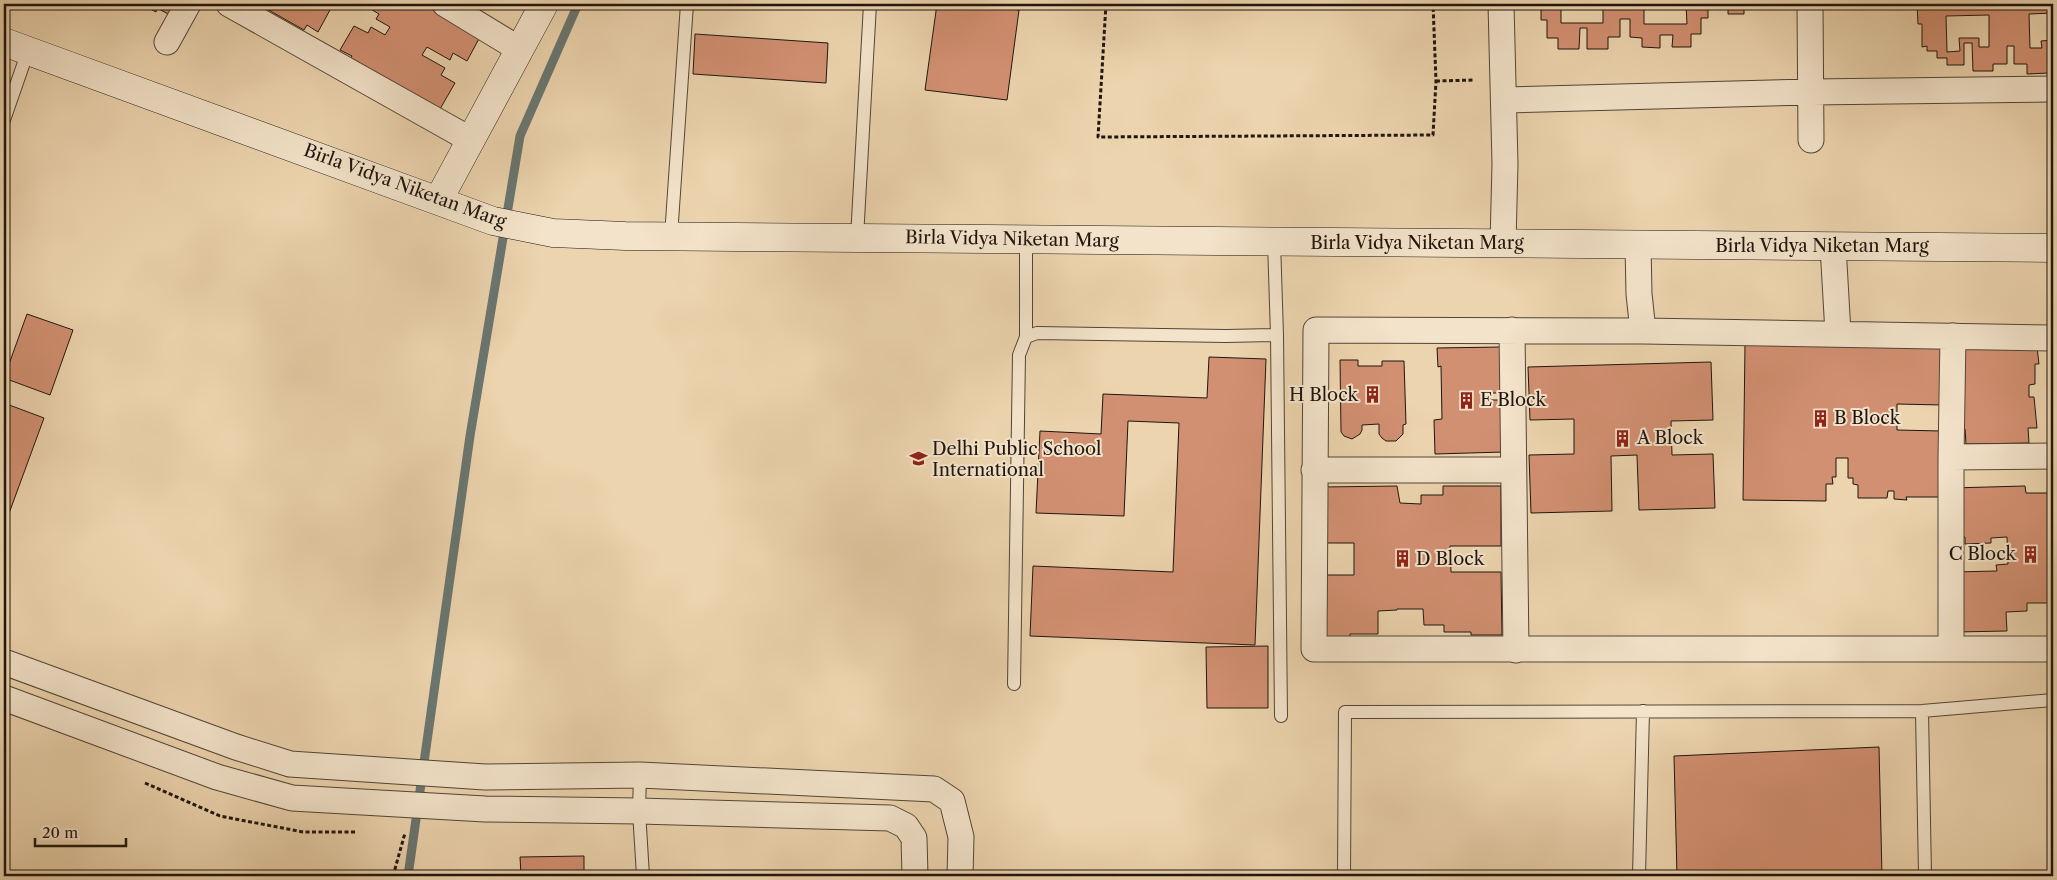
<svg xmlns="http://www.w3.org/2000/svg" width="2057" height="880" viewBox="0 0 2057 880" font-family="'Libre Caslon Text',serif">
<style>
.lines{fill:none;stroke-linecap:round;stroke-linejoin:round}
.stream{stroke:#697671;stroke-width:9}
.building{fill:#d29072;stroke:#1f150f;fill-rule:evenodd}
.lane-casing{stroke:#524537;stroke-width:14}
.street-casing{stroke:#524537;stroke-width:27}
.secondary-casing{stroke:#1f150f;stroke-width:29}
.path{stroke:#1f150f;stroke-width:3;stroke-dasharray:4 2.5;stroke-linecap:butt}
.lane{stroke:#f3e3ca;stroke-width:12}
.street{stroke:#f3e3ca;stroke-width:25}
.secondary{stroke:#f3e3ca;stroke-width:28}
.labels{text-anchor:middle;stroke-width:4;stroke-linejoin:round;paint-order:stroke}
.street-label{font-size:18px;fill:#1f150f;stroke:#f3e3ca}
.poi-label{font-size:18px;fill:#1f150f;stroke:#f3e3ca;text-anchor:start}
</style>
<rect width="100%" height="100%" fill="#ecd4ae"/>
<filter id="stains"><feTurbulence type="fractalNoise" baseFrequency=".004" numOctaves="4"/><feColorMatrix values="0 0 0 0 .2 0 0 0 0 .09 0 0 0 0 .02 0 0 0 .5 -.17"/></filter>
<radialGradient id="worn" r=".72"><stop offset=".6" stop-color="#630" stop-opacity="0"/><stop offset="1" stop-color="#630" stop-opacity=".3"/></radialGradient>
<g class="lines">
<path class="stream" d="M408,876L470,436L520,136L578,4"/>
</g>
<path class="building" d="M141,4H175L170,15L157,8L156,12Z
M258,4H323L331,8L318,32L307,25L304,30Z
M364,4H431L471,26L481,35L467,61L453,53L450,60L427,47L422,55L445,68L441,75L455,83L440,109L350,59L352,56L340,50L354,26L368,33L371,27L385,35L390,27L376,19L379,14L364,5Z
M937,4H973L1019,10L1007,100L925,90Z
M1541,4H1561V23H1603V4H1644V24H1687L1686,4H1708V18H1701V34H1691V47H1672L1673,35H1660V48L1642,47V38L1630,37V19H1620V37H1608V49H1587V28H1580L1579,49H1558V38H1547V20H1541Z
M1725,4H1744V14H1728V7H1725Z
M1917,4H2007V9H2013V4H2053V13L2029,14L2030,48H2042L2041,41L2053,40V43H2049V73L2027,74V64H2014V46H2007V64H1993V71H1973L1972,43H1964V65H1947V58H1937V51H1927V46L1922,47V24H1918ZM1989,15V47H1979V38H1959L1960,51L1947,52L1946,16Z
M695,34L828,43L826,83L693,74Z
M27,314L73,330L50,395L4,378Z
M1745,344L1942,347V405L1897,404V430L1941,431V497H1906L1907,500L1894,499V491H1888L1887,498H1858V485L1853,484V478H1848V458H1836V477H1832L1833,484H1826V501L1743,500Z
M1956,345L2037,347L2039,364H2035V384L2029,385V397H2034L2037,428H2028L2029,443L1966,444L1965,429H1962Z
M1500,347L1501,393H1490V400H1503L1504,452L1435,454L1434,420L1442,419L1441,366L1438,367L1437,348Z
M1209,357L1266,359L1255,645L1030,636L1033,566L1173,572L1179,423L1128,421L1124,516L1036,513L1040,431L1101,434L1103,394L1207,398Z
M1340,360H1358V366H1382V361H1404L1406,424L1403,425V434L1396,441H1386L1382,438L1379,434V424L1362,425V430L1360,434L1352,439L1344,436L1341,432Z
M1711,362L1713,420L1671,421L1672,455L1713,454L1715,508L1639,510L1637,455L1611,456L1612,511L1531,513L1529,455L1574,454V419L1530,420L1528,367Z
M4,403L44,418L4,527Z
M1397,486L1400,503L1421,504V495H1443V486H1501V546H1450L1451,572H1501L1502,635H1471V632H1444V625H1424L1423,609H1397V610L1378,611V634H1350V637H1323V575H1354V543H1323L1322,487Z
M2025,486L2026,493H2053V617L2052,603H2027V611L2006,612L2007,631L1956,632L1954,572L1997,571L1996,565L2008,564L2007,537L1991,538V543L1965,544V537H1959L1951,488Z
M1268,646V708H1207L1206,647Z
M1879,747L1882,876H1677L1674,756Z
M584,856V876H498L521,875L520,857Z"/>
<g class="lines">
<defs>
<path id="lane" d="M4,120L28,51
M671,236L687,4
M857,238L870,4
M1277,335L1281,716
M1026,337V239
M1014,684L1019,355L1026,337L1037,333L1226,336L1277,335L1274,242
M1922,711L1925,876
M640,775L639,811L643,876
M1344,876L1345,712L1922,711L2053,700
M1639,876L1643,711"/>
<path id="street" d="M229,4L471,140
M445,4L519,49
M1501,4L1505,164L1503,243
M1810,4L1811,140
M167,42L188,4
M1504,100L1811,92L2053,89
M1638,245L1639,294L1643,331
M1833,246L1838,333
M1512,330L1516,650
M2053,338L1643,331L1316,330L1314,649H2053
M1951,457L2053,456
M1314,470H1513
M1951,648V457L1953,336
M4,662L236,747L290,764L485,777L640,775L934,789L952,801L961,837L960,876
M4,698L217,777L292,798L485,809L639,811L890,818L906,826L914,838L915,876"/>
<path id="secondary" d="M4,42L493,221L553,233L625,236L2053,248
M439,199L544,4"/>
</defs>
<use href="#lane" class="lane-casing"/>
<use href="#street" class="street-casing"/>
<use href="#secondary" class="secondary-casing"/>
<path class="path" d="M1106,4L1098,137L1433,135L1436,81L1433,4
M1436,81L1475,80
M145,783L220,816L303,832H357
M393,876L405,833"/>
<use href="#lane" class="lane"/>
<use href="#street" class="street"/>
<use href="#secondary" class="secondary"/>
</g>
<defs>
<symbol id="building-bare" viewBox="-9 -9 18 18"><path d="M-4-6H4V6H1V3H-1V6H-4ZM-2.5-4.3h1.7v1.8h-1.7ZM.8-4.3h1.7v1.8H.8ZM-2.5-1h1.7V.8h-1.7ZM.8-1h1.7V.8H.8Z" fill="#8f2418" stroke="#f3e3ca" stroke-width="2.5" paint-order="stroke"/></symbol>
<symbol id="school-bare" viewBox="-9 -9 18 18"><path d="M0-5L7-2L0 1L-7-2ZM-4 1L0 2.5L4 1V4Q0 6-4 4Z" fill="#8f2418" stroke="#f3e3ca" stroke-width="2.5" paint-order="stroke"/></symbol>
</defs>
<g fill-rule="evenodd">
<use href="#building-bare" x="1360" y="382" width="25" height="25"/>
<use href="#building-bare" x="1454" y="388" width="25" height="25"/>
<use href="#building-bare" x="1808" y="406" width="25" height="25"/>
<use href="#building-bare" x="1610" y="426" width="25" height="25"/>
<use href="#school-bare" x="906" y="446" width="25" height="25"/>
<use href="#building-bare" x="2018" y="542" width="25" height="25"/>
<use href="#building-bare" x="1390" y="546" width="25" height="25"/>
</g>
<g class="labels">
<g class="street-label">
<text transform="translate(405 186) rotate(20)" y="6">Birla Vidya Niketan Marg</text>
<text transform="translate(1012 239) rotate(1)" y="6">Birla Vidya Niketan Marg</text>
<text x="1417" y="249">Birla Vidya Niketan Marg</text>
<text x="1822" y="252">Birla Vidya Niketan Marg</text>
</g>
<g class="poi-label">
<text x="1358" y="401" text-anchor="end">H Block</text>
<text x="1480" y="406">E Block</text>
<text x="1834" y="424">B Block</text>
<text x="1637" y="444">A Block</text>
<text x="932" y="455">Delhi Public School<tspan x="932" dy="21">International</tspan></text>
<text x="2016" y="560" text-anchor="end">C Block</text>
<text x="1416" y="565">D Block</text>
</g>
</g>
<rect width="2057" height="880" fill="none" stroke="#ecd4ae" stroke-width="20"/>
<rect x="5" y="5" width="2047" height="870" fill="none" stroke="#1f150f" stroke-width="2.5"/>
<rect x="10" y="10" width="2037" height="860" fill="none" stroke="#1f150f"/>
<path d="M35 838v8h91v-8" fill="none" stroke="#1f150f" stroke-width="2.5"/>
<text x="42" y="838" font-size="15" fill="#1f150f" stroke="#f3e3ca" stroke-width="4" paint-order="stroke">20 m</text>
<rect width="100%" height="100%" filter="url(#stains)"/>
<rect width="100%" height="100%" fill="url(#worn)"/>
</svg>
